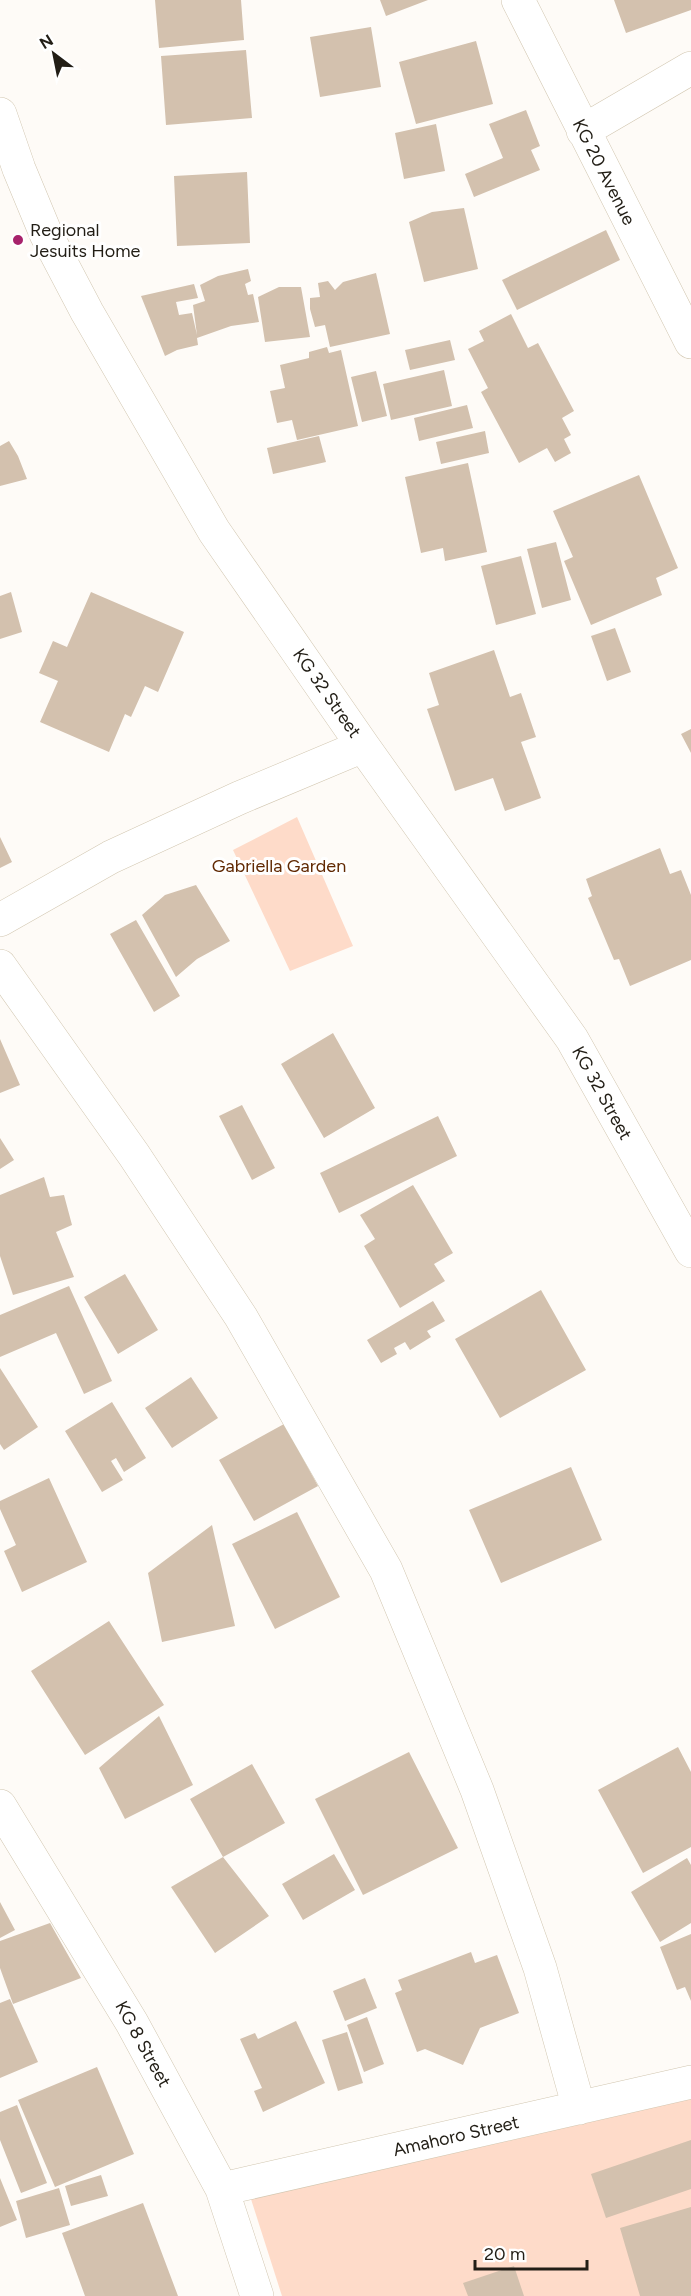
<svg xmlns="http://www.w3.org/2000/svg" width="691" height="2296" viewBox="0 0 691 2296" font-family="Figtree,sans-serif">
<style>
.green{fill:#fedbc9}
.building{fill:#d3c1ae}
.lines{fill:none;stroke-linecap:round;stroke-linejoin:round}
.minor-casing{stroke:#d2c7b1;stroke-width:34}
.minor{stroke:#fff;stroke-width:33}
.poi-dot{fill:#a7226b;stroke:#fff;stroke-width:2}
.labels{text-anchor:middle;stroke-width:6;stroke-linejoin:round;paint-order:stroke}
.street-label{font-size:18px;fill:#221e16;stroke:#fff}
.poi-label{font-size:18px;fill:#221e16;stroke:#fff;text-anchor:start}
.park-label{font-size:18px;fill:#602903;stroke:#fff}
</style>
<rect width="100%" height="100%" fill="#fefbf7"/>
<path class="green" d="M297,817L353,946L290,971L233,850Z
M691,2082V2296H282L250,2196Z"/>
<path class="building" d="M155,0H241L244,40L159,48Z
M380,0H428L386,16Z
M614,0H691V10L626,33Z
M371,27L381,87L320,97L310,37Z
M476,41L493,104L416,124L399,62Z
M246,50L252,118L166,125L161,56Z
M526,110L540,146L531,150L540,170L474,197L465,174L503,158L489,124Z
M436,124L445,171L404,179L395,133Z
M247,172L250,243L177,246L174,176Z
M464,208L478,269L424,282L409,222L432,212Z
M606,230L620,260L517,310L502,280Z
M248,269L251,281L245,284L248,295L253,294L259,322L231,326L197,338L198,345L177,350L165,356L141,296L194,284L198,298L176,302L179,315L192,313L197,335L193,305L205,301L200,285L218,276Z
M376,273L390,334L330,347L325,325L315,327L310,309V298L320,297L318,283L328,281L335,290L343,282Z
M279,287H301L310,337L265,342L258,297Z
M511,314L528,348L538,343L574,411L562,418L571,435L564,439L571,453L555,462L547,448L519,463L481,392L488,388L468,349L484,341L479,331Z
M450,340L455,360L410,370L405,350Z
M327,347L329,353L341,350L358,426L297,440L292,420L277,423L270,391L285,388L280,365L309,358V352Z
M444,370L452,406L391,420L383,384Z
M376,371L387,416L362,422L351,377Z
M467,405L473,428L419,441L414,418Z
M485,431L489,453L441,464L436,442Z
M319,436L326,462L273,474L267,448Z
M9,441L18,456L27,479L0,486V446Z
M468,463L487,552L445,561L443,548L421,553L405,477Z
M639,475L678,568L656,578L662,595L591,625L564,561L573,557L553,511Z
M556,542L571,600L542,608L527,549Z
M521,556L536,614L496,625L481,566Z
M11,592L22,632L0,639V596Z
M91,592L184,632L158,692L145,686L131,717L125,714L109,752L40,722L58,681L39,673L53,641L67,647Z
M615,628L631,672L607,681L591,636Z
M494,650L510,697L521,693L536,737L521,742L541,798L505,811L493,778L455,791L427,709L439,705L429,673Z
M691,729V753L681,734Z
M0,837L12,862L0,868Z
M660,848L670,874L681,870L691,895V960L630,986L619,959L614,960L588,898L592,896L586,879Z
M196,885L230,941L197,959L176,977L142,915L165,895Z
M136,920L180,996L154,1012L110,934Z
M333,1033L375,1108L324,1138L281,1064Z
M0,1039L20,1085L0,1093Z
M242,1105L275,1168L252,1180L219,1116Z
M438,1116L457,1156L339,1213L320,1173Z
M0,1138L14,1160L0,1169Z
M44,1177L50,1197L64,1195L72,1225L56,1232L74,1277L13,1295L0,1256V1195Z
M413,1185L453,1253L434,1264L445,1281L400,1308L364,1246L375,1239L360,1215Z
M125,1274L158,1330L118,1354L84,1297Z
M69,1286L112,1381L84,1394L56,1333L0,1357V1315Z
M541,1290L586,1370L500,1418L455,1339Z
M433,1301L445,1321L427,1331L431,1337L410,1350L405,1342L394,1348L397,1354L381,1363L367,1340Z
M0,1368L38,1427L4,1450L0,1444Z
M191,1377L218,1418L172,1448L145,1408Z
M112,1402L146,1458L124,1472L116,1458L111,1461L123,1480L102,1492L65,1431Z
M284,1424L318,1486L254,1521L219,1460Z
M571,1467L602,1540L501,1583L469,1510Z
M49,1478L87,1562L22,1592L4,1551L16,1545L0,1509V1501Z
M297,1512L340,1597L275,1629L232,1544Z
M212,1525L235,1626L162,1642L148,1573Z
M109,1621L164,1705L85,1755L31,1671Z
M159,1716L193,1785L125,1819L99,1768Z
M678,1747L691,1772V1847L643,1873L598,1790Z
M409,1752L458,1848L363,1895L315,1799Z
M252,1764L285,1823L223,1857L190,1799Z
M334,1854L355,1890L303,1920L282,1884Z
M223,1857L269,1916L215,1953L171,1887Z
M687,1858L691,1865V1923L660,1942L631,1892Z
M0,1902L15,1930L0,1938Z
M50,1923L81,1978L13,2004L0,1968V1941Z
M691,1934V2001L685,1987L677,1990L660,1947Z
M471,1952L475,1963L497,1955L519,2013L480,2028L463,2065L425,2049L417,2052L395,1993L402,1990L398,1980Z
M365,1978L377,2008L345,2021L333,1991Z
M10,1999L38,2062L0,2078V2003Z
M367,2017L384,2064L364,2072L347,2025Z
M296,2021L325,2083L263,2112L254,2091L262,2088L240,2039L255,2033L258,2039Z
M347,2032L363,2083L338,2091L322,2040Z
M97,2067L134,2154L55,2187L18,2100Z
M17,2105L47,2183L21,2193L0,2140V2112Z
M691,2140V2189L606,2218L591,2174Z
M101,2175L108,2196L71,2206L65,2186Z
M0,2178L17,2220L0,2227Z
M59,2188L70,2225L26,2238L16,2201Z
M143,2203L178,2296H85L62,2233Z
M691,2207V2296H640L620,2228Z
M514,2266L524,2296H468L463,2283Z"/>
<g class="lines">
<defs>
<path id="minor" d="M518,0L691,342
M0,114L19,169L46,234L87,312L214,531L363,746L572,1039L691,1251
M583,131L691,68
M0,920L111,857L239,798L363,746
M0,966L134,1155L241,1317L386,1570L477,1790L540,1968L579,2108
M0,1806L132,2023L222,2189L257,2296
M222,2189L691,2082"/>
</defs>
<use href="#minor" class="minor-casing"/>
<use href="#minor" class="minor"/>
</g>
<circle class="poi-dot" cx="18" cy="240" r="6"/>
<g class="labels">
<g class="street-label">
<text transform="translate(604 172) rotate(63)" y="6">KG 20 Avenue</text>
<text transform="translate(327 693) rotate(55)" y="6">KG 32 Street</text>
<text transform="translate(602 1093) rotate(61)" y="6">KG 32 Street</text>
<text transform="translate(143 2044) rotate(61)" y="6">KG 8 Street</text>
<text transform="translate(456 2136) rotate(-13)" y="6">Amahoro Street</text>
</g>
<g class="poi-label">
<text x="30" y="236">Regional<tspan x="30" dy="21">Jesuits Home</tspan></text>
</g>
<g class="park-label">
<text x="279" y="872">Gabriella Garden</text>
</g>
</g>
<g transform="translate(54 54) rotate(328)" stroke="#ffffff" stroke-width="4.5" paint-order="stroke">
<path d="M0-4.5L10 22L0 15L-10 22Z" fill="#221e16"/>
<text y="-9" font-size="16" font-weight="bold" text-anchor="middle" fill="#221e16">N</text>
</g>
<path d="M475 2260v9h112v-9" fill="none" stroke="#221e16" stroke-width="3"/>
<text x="484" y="2260" font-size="18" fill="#221e16" stroke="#ffffff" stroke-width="4.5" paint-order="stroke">20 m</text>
</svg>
